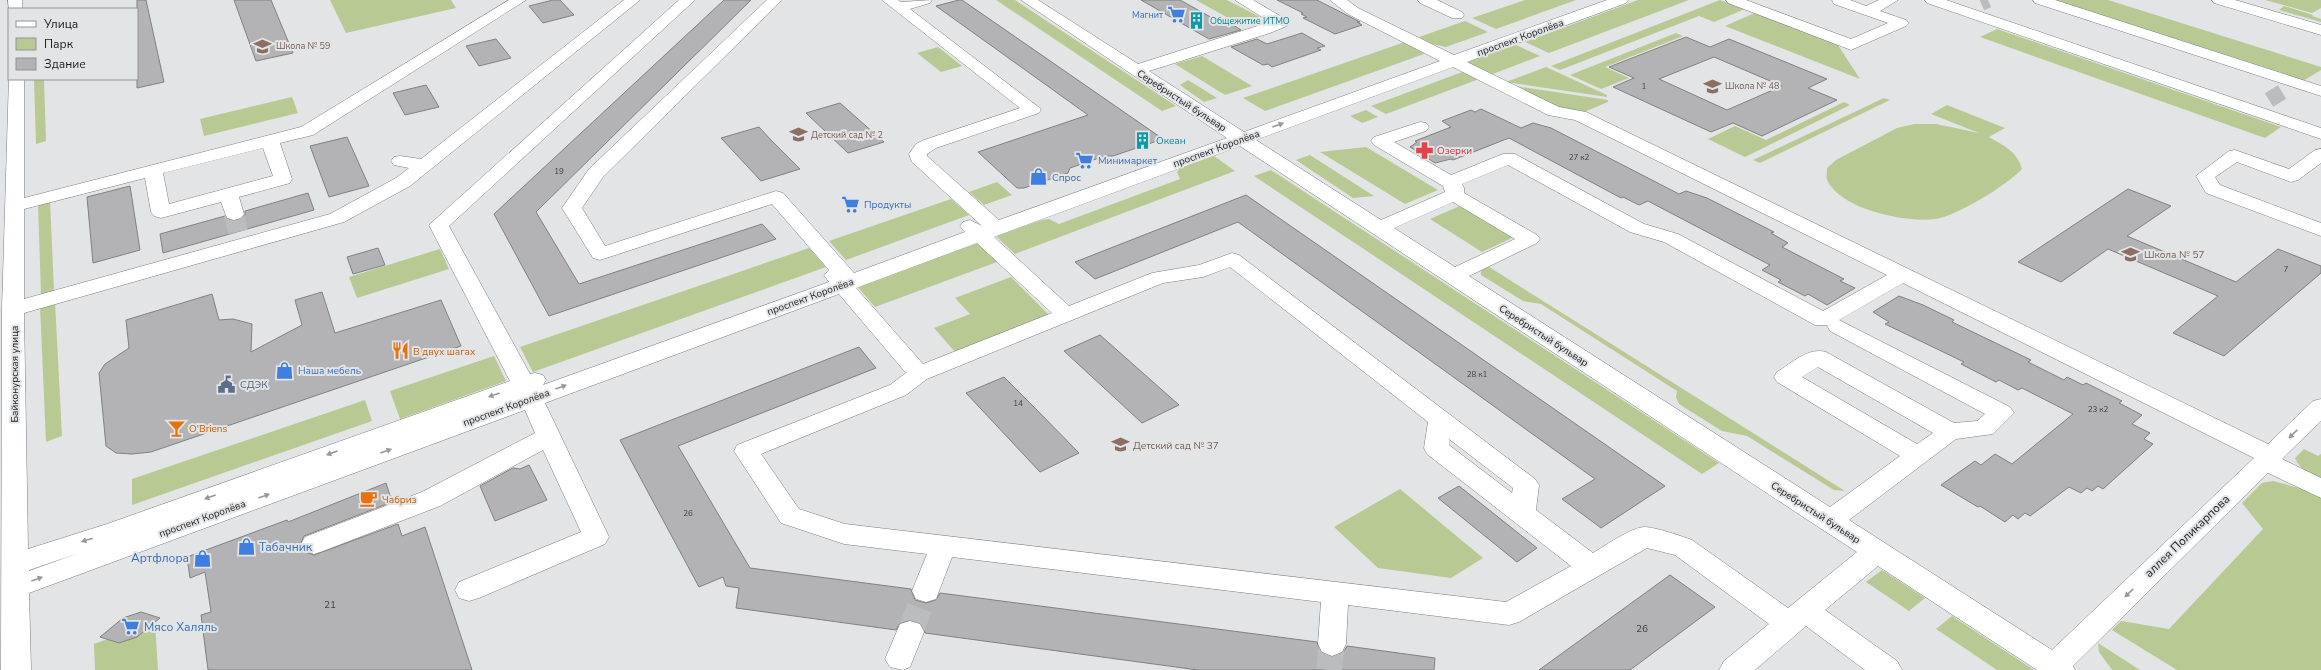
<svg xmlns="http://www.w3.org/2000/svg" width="2321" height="670" viewBox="0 0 2321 670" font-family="'Nunito Sans',sans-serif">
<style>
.green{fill:#b9c993}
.building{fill:#b3b2b5;stroke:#818082;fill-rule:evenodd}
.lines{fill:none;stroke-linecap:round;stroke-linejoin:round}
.minor-tunnel-far2{stroke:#bbbcbd;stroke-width:16;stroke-dasharray:16 8;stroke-linecap:butt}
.minor-tunnel-far1{stroke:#bbbcbd;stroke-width:20;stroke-dasharray:20 10;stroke-linecap:butt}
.minor-tunnel{stroke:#bbbcbd;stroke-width:26;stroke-dasharray:26 13;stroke-linecap:butt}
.minor-casing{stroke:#7c7d7f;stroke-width:1}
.minor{fill:#fff;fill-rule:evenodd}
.oneway{fill:#989898}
.labels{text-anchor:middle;stroke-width:4;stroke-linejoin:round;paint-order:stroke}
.number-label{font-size:8px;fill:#404142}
.far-shop-label{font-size:9px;fill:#366cbe;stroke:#e3e4e6;text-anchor:end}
.far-culture-label{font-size:9px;fill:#0d838f;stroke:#e3e4e6;text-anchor:start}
.far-education-label{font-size:9px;fill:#785e54;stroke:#e3e4e6;text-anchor:start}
.street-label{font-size:10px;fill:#1a1b1b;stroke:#e3e4e6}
.culture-label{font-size:10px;fill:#0d838f;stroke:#e3e4e6;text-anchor:start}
.health-label{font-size:10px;fill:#be3a42;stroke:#e3e4e6;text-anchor:start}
.shop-label{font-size:10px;fill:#366cbe;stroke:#e3e4e6;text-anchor:start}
.education-label{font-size:10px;fill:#785e54;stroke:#e3e4e6;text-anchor:start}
.food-label{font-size:10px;fill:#c56008;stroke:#e3e4e6;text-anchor:start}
.service-label{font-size:10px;fill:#4e5e75;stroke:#e3e4e6;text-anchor:start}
.near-number-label{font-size:10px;fill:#404142}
.near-street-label{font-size:12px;fill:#1a1b1b;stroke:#e3e4e6}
.near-shop-label{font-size:12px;fill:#366cbe;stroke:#e3e4e6;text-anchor:start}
</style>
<rect width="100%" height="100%" fill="#e3e4e6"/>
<path class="green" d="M330,0H451L456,8L346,33Z
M996,0H1015L1176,106L1162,111Z
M1196,0H1227L1260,17L1239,24Z
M1525,0H1576L1496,29L1472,18Z
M1638,0H1689L1549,53L1525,42Z
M1720,0L1745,9L1714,22L1699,16L1560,70L1551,66Z
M2050,0H2108L2321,67V70L2303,81Z
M2265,0H2321V8L2312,13Z
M2284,6L2313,15L2312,16L2321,19V22L2279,10Z
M1755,13L1838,45L1860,79L1725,26Z
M1465,21L1488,32L1446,47L1432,44L1419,37Z
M1997,29L2281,127L2265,138L1980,37Z
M1676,33L1683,36L1605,67L1629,78L1601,89L1570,75Z
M1405,42L1418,48L1424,54L1265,111L1243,98Z
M1516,45L1540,56L1490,75L1466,63Z
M938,47L962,66L941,72L917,53Z
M1202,56L1252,86L1225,95L1175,64Z
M1546,67L1607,95V97L1506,82Z
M1465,71L1479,79L1386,114L1371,106Z
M34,79H44L46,141L36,144Z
M1188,80L1217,98L1204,102L1180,85Z
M1515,86L1608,100V102L1584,112L1560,108Z
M292,97L298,113L204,136L200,119Z
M1884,98L1890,100L1760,163L1753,160Z
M1844,102L1850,105L1745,157L1708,139L1735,126L1766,140Z
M1947,105L2005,128L1989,137C2004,146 2017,151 2022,169C2009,184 1955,217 1935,219C1907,223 1841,210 1827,180C1826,177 1827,172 1827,168L1836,160L1897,128L1914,124H1936L1979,133L1931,114Z
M1366,110L1378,117L1362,123L1350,116Z
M1366,147L1438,190L1405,204L1320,152Z
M1310,155L1374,196L1353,198L1296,160Z
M1214,156L1235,171L1015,254L996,236L1042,220L1049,219L1059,224L1180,179L1177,172L1180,168Z
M1271,170L1719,463L1702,474L1254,176Z
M997,182L1012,195L984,205L969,192Z
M951,199L969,215L846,260L829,241Z
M50,200L54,291L41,295L38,203Z
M1462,205L1514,237L1482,252L1430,219Z
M977,243L997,262L875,307L857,286Z
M809,248L826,267L533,372L520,347Z
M440,249L449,269L357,298L349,277Z
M1486,265L1845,491L1834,490L1747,436L1722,431L1679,404L1676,397L1677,391L1541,304L1523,301L1481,275V270Z
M1011,277L1050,316L956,353L934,328L970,314L955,298Z
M55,302L62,436L46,442L40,306Z
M494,356L506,381L400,419L390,391Z
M365,400L372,421L132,505V479Z
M2304,449L2318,456L2321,454V480C2310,474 2300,470 2295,458Z
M2273,481L2307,490L2321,497V670H2177L2112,630L2121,621L2169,629L2263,529L2242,503L2262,483Z
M1400,489L1483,558L1451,578L1378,568L1334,527Z
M1882,570L1925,598L1909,611L1866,582Z
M1952,616L2034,670H1997L1936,629Z
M155,624L158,670H95L94,644L108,639L119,643L137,637Z
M2098,643L2140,670H2112L2099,652Z"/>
<path class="building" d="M137,0H146L164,82L137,88Z
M234,0H271L293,53L256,61Z
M553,0H560L574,15L543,23L529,6Z
M724,0H751L536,212L579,284L762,224L776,239L549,316L494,214Z
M959,0H962L1163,139L1113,156H1105L1070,168L1068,173L1024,188H1017L978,152L1088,115L936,6Z
M1141,0H1180L1225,25L1230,23L1241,30L1209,39Z
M1277,0H1317L1360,22H1357L1362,25L1335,34L1303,18L1307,17L1301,14L1303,13Z
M1302,33L1325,46L1317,48L1321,50L1272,67L1268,64L1263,65L1231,47L1257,39L1267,44Z
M1686,37L1710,47L1729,39L1827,79L1808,88L1837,100L1762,136L1733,123L1711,132L1613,87L1634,78L1609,67ZM1714,57L1782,86L1727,110L1659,79Z
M496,39L511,58L479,66L466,46Z
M426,85L439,107L405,115L393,93Z
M840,103L884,142L848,153L806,113Z
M1481,109L1521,128L1533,123L1551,128L1679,194L1686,191L1707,198L1774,232L1771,233L1788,243L1782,247L1844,279L1840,281L1855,288L1827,305L1808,294L1805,296L1778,282L1781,280L1762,270L1770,265L1648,201L1639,205L1623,197L1621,198L1509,138L1453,160L1451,159L1435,163L1410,147L1417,142L1415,141L1451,127L1442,121L1471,110L1475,112Z
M759,127L771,140L800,169L761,181L721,138Z
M347,137L369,186L329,197L310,146Z
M130,186L140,250L93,263L87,197Z
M2128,189L2171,206L2127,236L2236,282L2278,249L2321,266V273L2224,356L2173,333L2218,296L2108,249L2061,282L2018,262Z
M308,193L314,210L163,253L160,234L225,216L227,219L234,221L242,219L245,215V211Z
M1246,195L1665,486L1601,528L1562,499L1595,479L1238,222L1095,279L1075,262Z
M378,248L385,265L353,274L347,257Z
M322,292L335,333L441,300L461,346L151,452L132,454L116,453L106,446L99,373L105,364L129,348L126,320L212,294L219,320L233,319L252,324L251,352L302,325L295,300Z
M1899,296L1923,305L1954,320L1952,322L2031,360L2028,362L2064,380L2067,377L2083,385L2086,383L2122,401L2119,403L2142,415L2132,424L2150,433L2144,439L2153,444L2103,489L2098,486L2092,491L2087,488L2081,493L2069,487L2030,516L2025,513L2018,519L2013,515L2005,522L1980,506L1978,507L1941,485L1975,461L1981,465L1995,454L2012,464L2073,414L2022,388L2018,390L1999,380L1996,382L1961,364L1964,362L1885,324L1889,322L1873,312Z
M1100,335L1179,405L1142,423L1064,351Z
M859,347L876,368L678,446L750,568L911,589L915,600L926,603L936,600L940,593L1317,642L1321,653L1331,657L1343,653L1347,646L1435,658L1434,670H1198L925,633L921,623L910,620L900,623L896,630L736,608L739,588L726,586L723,577L699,587L620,440Z
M1004,377L1032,405L1079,453L1040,472L966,393Z
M529,465L547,500L495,521L480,486L513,468L520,469Z
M386,483L392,502L304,536L300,545L305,552L314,555L398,524L402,536L425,527L472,670H208L201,615L211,612L205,572L190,578L187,557L287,520L288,522Z
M1459,486L1537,548L1517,562L1438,498Z
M1670,575L1715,607L1630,670H1539Z
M141,612L160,618L137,637L119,643L100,637L123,618Z"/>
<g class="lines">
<path class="minor-tunnel-far2" d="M1981,3L1988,0
M2269,100L2282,92"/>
<path class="minor-tunnel-far1" d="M234,214L238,232"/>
<path class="minor-tunnel" d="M910,632L926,591
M1329,670L1332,644"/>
<defs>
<path id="minor" d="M8,0H22V9H9V11Z
M509,0H526L313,135L280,143L292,179L290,183L239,197L244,214L241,218L234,220L227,218L221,202L161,218L154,216L151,212L145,178L24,209V299L330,214L396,178L409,168L394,165L391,161L394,157L400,156L421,159L624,0H640L410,186L344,222L24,313L28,549L107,524L510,381L429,225L679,0H695L449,226L530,374L535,373L543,375L546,380L543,385L829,282L824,275L829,270L772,204L600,260L593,258L562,208L589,169L767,0H782L603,177L582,208L605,246L776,191L783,193L854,273L965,232L960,226L963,222L970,220L982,226L912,162L909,154L916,144L924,140L1020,108L882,0H898L901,2L932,0L930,3L910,9L1041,109L1039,113L936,148L927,154V156L999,220L1227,138L1021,0H1038L1138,64L1270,22L1235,0H1253L1287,20L1290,23L1287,26L1270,33L1149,71L1244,132L1440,61L1348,14L1330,0H1347L1358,8L1454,55L1607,0H1628L1626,3L1467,62L1559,107L1586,112L2268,444L2313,401L2321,399V421L2282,459L2321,478V498L2268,473L2073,666L2075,670H2037L1878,566L1825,610L1897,661L1902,670H1865L1806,626L1755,670H1719L1724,661L1769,624L1675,555L1647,548L1519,622L1509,625L1348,605L1346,644L1342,652L1332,656L1322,652L1318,644L1321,602L952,557L936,599L926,602L916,599L912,591L927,554L844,544L781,523L734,451L737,445L890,385L906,373L839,294L545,403L609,537L605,544L479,598L469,601L459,598L455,590L459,582L581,532L543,450L440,506L323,551L314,554L305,551L301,544L305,537L422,492L535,433L525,410L29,593L31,670H1L2,309L9,77V79H24V198L301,127ZM1453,67L1548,115L1575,120L1887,275L1823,311L1678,234L1644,224L1515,154H1503L1451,175L1394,142L1426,131L1429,127L1426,123L1420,122L1374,137L1371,141L1374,145L1443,186L1445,192L1381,220L1256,140ZM1240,146L1820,528L1857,552L1788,608L1692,540C1681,536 1655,527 1644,527C1630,528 1605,546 1593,553L1536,510L1539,485L1535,479L1239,255L1232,253L1199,265L1152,273L1069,306L994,237ZM263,148L273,176L169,204L163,173ZM1508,165L1630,232L1664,242L1815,325H1827L1830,331L1985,414L1977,421L1954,423L1826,352C1808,347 1792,363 1777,372L1774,377L1777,382L1900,456L1830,507L1469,276L1537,243L1540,239L1537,235L1464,193V188L1462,184ZM1453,202L1515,239L1455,267L1394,228ZM977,243L1052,313L923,364L856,288ZM1230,267L1428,422L1424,448L1427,454L1571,566L1506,602L845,524L799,509L761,454L906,395L927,379L1163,283L1203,277ZM1903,283L2254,458L2052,650L1849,520L1956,439L1993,434L2014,413L2010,407L1839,320ZM1818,367L1933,433L1917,444L1802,377ZM1449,439L1513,488L1512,493L1449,445ZM79,553L29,571V570Z
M1418,0H1437L1462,12L1464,15L1462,18H1452L1420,3Z
M1726,0H1746L1851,39L1888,23L1834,4L1832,0H1850L1866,6L1879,0H1898L1880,11L1906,20L1909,23L1906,26L1851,50L1728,3Z
M1925,0H1946L2321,128V139L1927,3Z
M2033,0H2055L2321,86V96L2035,3Z
M2212,0H2235L2321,25V35L2214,3Z
M2321,149V163L2298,180L2291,182L2237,162L2215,177L2220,185L2321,223V236L2206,193L2196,176L2229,151L2235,150L2289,169L2315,150Z
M910,621L920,624L924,632L910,667L903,670L890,667L885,659L900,624Z"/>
</defs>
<use href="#minor" class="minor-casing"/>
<use href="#minor" class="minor"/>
</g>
<defs><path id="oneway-solid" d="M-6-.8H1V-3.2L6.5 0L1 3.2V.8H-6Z"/></defs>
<g class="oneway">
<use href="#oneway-solid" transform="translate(1278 125) rotate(-20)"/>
<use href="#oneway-solid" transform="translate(561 387) rotate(-20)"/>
<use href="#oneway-solid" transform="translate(494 395) rotate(160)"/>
<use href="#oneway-solid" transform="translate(2293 434) rotate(136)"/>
<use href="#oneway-solid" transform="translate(386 451) rotate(-20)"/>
<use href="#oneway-solid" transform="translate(332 453) rotate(160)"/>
<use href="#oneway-solid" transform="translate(264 496) rotate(-20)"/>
<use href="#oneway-solid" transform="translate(210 497) rotate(160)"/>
<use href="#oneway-solid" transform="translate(87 540) rotate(162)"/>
<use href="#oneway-solid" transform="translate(37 579) rotate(-20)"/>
<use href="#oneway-solid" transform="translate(2129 593) rotate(136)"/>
</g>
<defs>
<symbol id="supermarket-bare" viewBox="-9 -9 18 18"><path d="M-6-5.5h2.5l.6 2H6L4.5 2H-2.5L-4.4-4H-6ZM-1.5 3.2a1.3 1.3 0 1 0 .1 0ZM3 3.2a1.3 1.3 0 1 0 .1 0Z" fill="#3f7fe0" stroke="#e3e4e6" stroke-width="2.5" paint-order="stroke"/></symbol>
<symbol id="building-bare" viewBox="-9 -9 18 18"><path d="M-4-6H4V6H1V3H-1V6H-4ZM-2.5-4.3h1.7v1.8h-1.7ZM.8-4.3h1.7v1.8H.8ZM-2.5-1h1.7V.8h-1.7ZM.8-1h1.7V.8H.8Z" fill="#0f9aa8" stroke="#e3e4e6" stroke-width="2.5" paint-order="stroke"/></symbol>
<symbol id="school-bare" viewBox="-9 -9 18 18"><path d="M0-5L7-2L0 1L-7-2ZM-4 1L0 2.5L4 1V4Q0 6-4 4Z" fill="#8d6e63" stroke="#e3e4e6" stroke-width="2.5" paint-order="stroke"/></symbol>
<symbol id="pharmacy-bare" viewBox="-9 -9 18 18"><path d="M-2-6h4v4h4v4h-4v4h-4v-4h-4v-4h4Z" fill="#e0444e" stroke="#e3e4e6" stroke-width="2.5" paint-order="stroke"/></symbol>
<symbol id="shop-bare" viewBox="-9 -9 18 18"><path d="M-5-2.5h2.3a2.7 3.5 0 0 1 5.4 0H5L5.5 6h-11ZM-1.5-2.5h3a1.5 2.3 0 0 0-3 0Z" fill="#3f7fe0" stroke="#e3e4e6" stroke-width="2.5" paint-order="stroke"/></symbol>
<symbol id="restaurant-bare" viewBox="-9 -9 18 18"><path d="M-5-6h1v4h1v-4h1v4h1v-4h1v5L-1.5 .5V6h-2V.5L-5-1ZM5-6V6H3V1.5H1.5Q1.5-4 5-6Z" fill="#e8710a" stroke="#e3e4e6" stroke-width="2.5" paint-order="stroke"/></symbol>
<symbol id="civic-bare" viewBox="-9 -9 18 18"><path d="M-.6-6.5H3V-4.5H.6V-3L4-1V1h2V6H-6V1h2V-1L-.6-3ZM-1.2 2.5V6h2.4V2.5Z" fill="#5c6f8a" stroke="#e3e4e6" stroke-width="2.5" paint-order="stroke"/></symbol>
<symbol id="bar-bare" viewBox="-9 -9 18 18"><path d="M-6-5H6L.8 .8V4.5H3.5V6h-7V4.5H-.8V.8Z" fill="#e8710a" stroke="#e3e4e6" stroke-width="2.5" paint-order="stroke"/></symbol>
<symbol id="cafe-bare" viewBox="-9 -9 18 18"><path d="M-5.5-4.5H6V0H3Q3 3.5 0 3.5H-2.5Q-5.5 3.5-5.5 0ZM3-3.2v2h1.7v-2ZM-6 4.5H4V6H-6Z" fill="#e8710a" stroke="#e3e4e6" stroke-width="2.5" paint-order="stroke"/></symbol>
</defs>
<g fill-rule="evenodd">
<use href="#supermarket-bare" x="1164" y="2" width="25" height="25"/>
<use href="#building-bare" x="1184" y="8" width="25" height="25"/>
<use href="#school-bare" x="250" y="34" width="25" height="25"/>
<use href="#school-bare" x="1700" y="74" width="25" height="25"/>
<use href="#school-bare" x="786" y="122" width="25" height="25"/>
<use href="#building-bare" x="1130" y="128" width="25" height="25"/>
<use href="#pharmacy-bare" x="1412" y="138" width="25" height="25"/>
<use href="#supermarket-bare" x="1072" y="148" width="25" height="25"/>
<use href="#shop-bare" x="1026" y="164" width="25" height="25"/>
<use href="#supermarket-bare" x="838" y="192" width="25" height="25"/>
<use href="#school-bare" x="2118" y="242" width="25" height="25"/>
<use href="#restaurant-bare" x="388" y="338" width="25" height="25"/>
<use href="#shop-bare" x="272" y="358" width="25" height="25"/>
<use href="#civic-bare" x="214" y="372" width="25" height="25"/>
<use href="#bar-bare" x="164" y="416" width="25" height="25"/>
<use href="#school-bare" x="1108" y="432" width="25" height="25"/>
<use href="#cafe-bare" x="356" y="486" width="25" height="25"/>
<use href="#shop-bare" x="234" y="534" width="25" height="25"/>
<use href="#shop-bare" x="190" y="546" width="25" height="25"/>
<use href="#supermarket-bare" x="118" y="614" width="25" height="25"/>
</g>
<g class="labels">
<g class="number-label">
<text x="1644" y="89">1</text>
<text x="1579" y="160">27 к2</text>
<text x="559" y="174">19</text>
<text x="2286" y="272">7</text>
<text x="1477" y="377">28 к1</text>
<text x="1018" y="406">14</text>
<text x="2098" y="412">23 к2</text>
<text x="688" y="516">26</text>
</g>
<g class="far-shop-label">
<text x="1163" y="18">Магнит</text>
</g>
<g class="far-culture-label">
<text x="1210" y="24">Общежитие ИТМО</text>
</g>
<g class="far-education-label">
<text x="276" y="49">Школа № 59</text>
<text x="1725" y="89">Школа № 48</text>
<text x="811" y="138">Детский сад № 2</text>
</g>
<g class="street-label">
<text transform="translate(1520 37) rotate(-20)" y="4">проспект Королёва</text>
<text transform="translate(1182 100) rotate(33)" y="4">Серебристый бульвар</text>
<text transform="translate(1216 148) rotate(-20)" y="4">проспект Королёва</text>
<text transform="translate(810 296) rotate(-20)" y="4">проспект Королёва</text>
<text transform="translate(1544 335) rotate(33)" y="4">Серебристый бульвар</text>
<text transform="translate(14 374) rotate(-90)" y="4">Байконурская улица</text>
<text transform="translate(506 407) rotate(-20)" y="4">проспект Королёва</text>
<text transform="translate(1816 512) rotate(33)" y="4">Серебристый бульвар</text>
<text transform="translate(202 518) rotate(-20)" y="4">проспект Королёва</text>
</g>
<g class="culture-label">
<text x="1156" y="144">Океан</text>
</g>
<g class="health-label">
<text x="1437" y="154">Озерки</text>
</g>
<g class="shop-label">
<text x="1098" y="164">Минимаркет</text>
<text x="1052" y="181">Спрос</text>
<text x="864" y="208">Продукты</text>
<text x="298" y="374">Наша мебель</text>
</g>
<g class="education-label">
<text x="2144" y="258">Школа № 57</text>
<text x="1133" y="449">Детский сад № 37</text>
</g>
<g class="food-label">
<text x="413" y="355">В двух шагах</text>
<text x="189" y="432">O'Briens</text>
<text x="382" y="503">Чабриз</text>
</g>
<g class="service-label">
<text x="240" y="388">СДЭК</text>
</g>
<g class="near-number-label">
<text x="330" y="608">21</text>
<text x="1642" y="632">26</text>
</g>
<g class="near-street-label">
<text transform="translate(2187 536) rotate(-44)" y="4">аллея Поликарпова</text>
</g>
<g class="near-shop-label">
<text x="259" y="551">Табачник</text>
<text x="189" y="562" text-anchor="end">Артфлора</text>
<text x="144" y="631">Мясо Халяль</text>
</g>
</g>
<rect x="8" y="8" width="130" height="72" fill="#e3e4e6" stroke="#939495"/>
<rect x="16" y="21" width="20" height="6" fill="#ffffff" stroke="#939495"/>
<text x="44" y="28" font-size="12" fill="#1a1b1b">Улица</text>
<rect x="16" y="38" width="20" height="12" fill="#b9c993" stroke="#939495"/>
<text x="44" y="48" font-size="12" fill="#1a1b1b">Парк</text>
<rect x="16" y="58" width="20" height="12" fill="#b3b2b5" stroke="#939495"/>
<text x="44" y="68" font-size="12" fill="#1a1b1b">Здание</text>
</svg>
